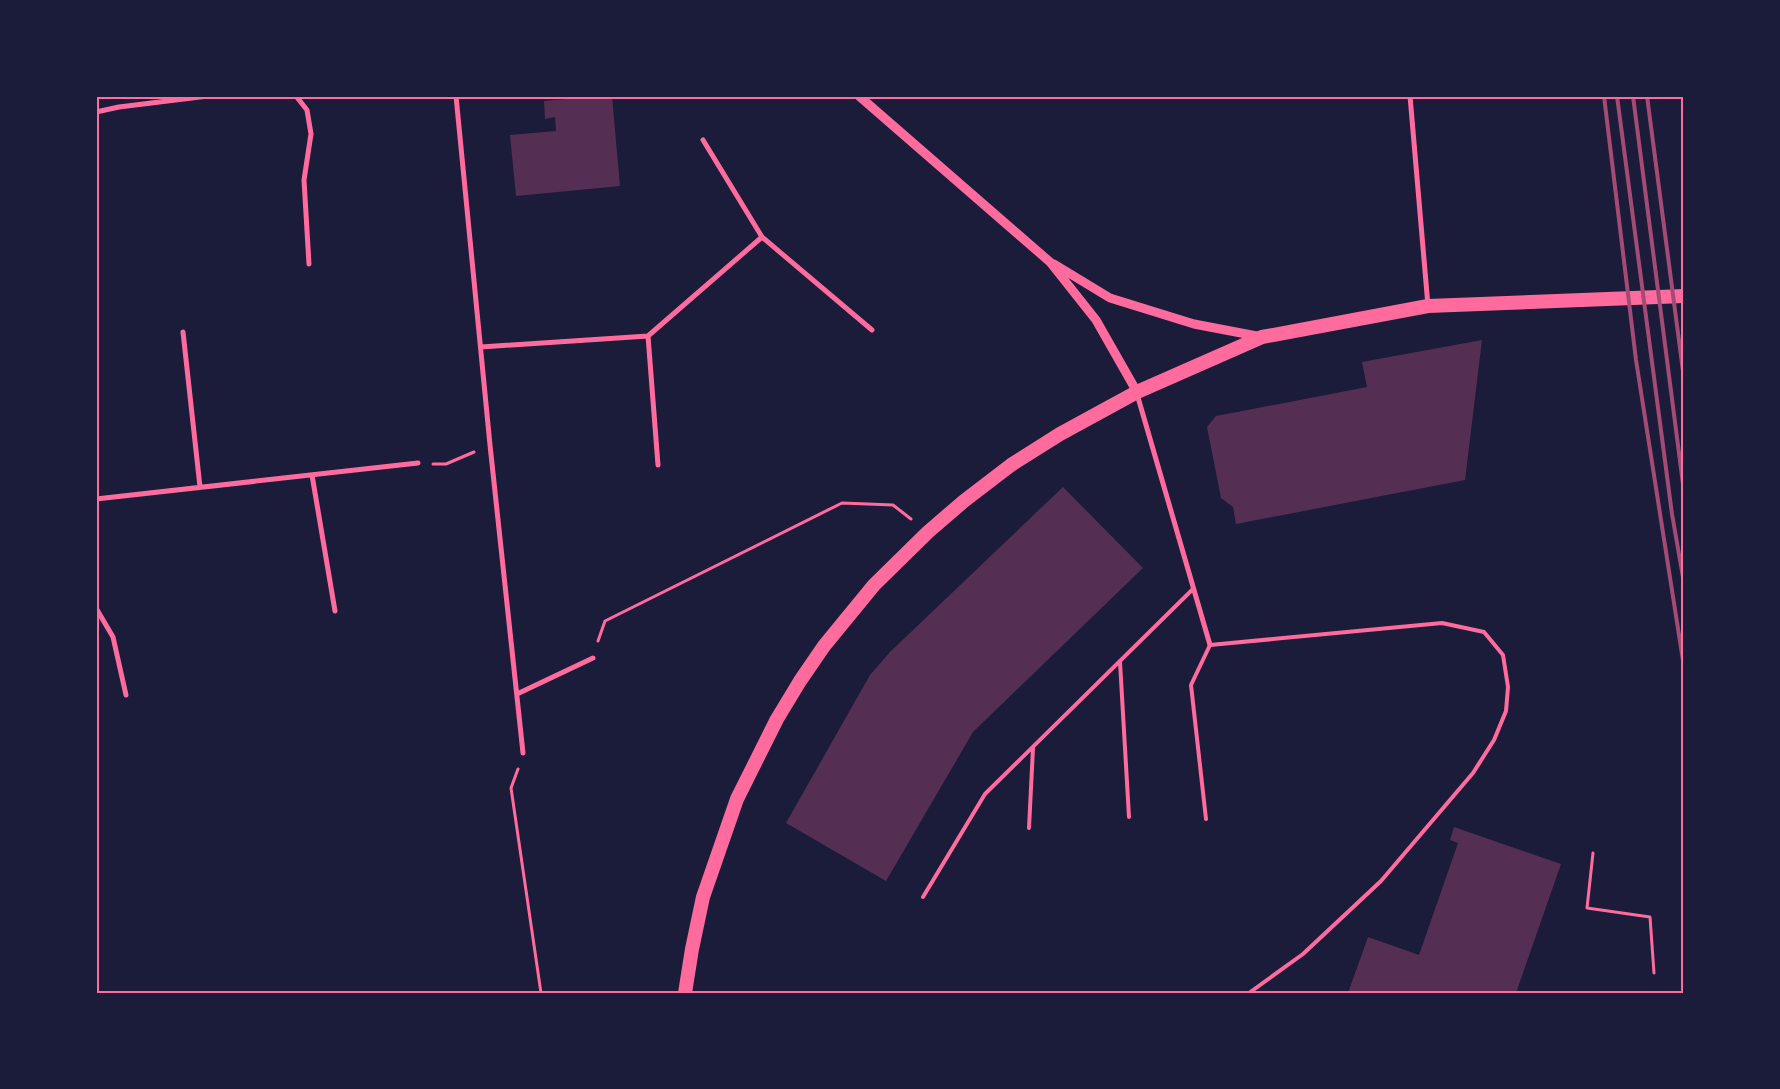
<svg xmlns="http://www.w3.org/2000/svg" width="1780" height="1089" viewBox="0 0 1780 1089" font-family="'Titillium Web',sans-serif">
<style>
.building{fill:#542f53}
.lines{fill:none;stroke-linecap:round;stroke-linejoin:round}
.path{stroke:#ff6b9d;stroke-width:3}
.service{stroke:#ff6b9d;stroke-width:4}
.minor{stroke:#ff6b9d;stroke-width:5}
.tertiary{stroke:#ff6b9d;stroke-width:9}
.trunk{stroke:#ff6b9d;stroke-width:14}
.rail{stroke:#a44b75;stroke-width:4}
.neatline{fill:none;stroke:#ff6b9d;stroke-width:2}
</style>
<rect width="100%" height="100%" fill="#1b1b3a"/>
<path class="building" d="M601,96H612L620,186L516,196L510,135L556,131L555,117L545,119L544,101Z
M1482,340L1465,480L1236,524L1233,507L1221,498L1207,427L1216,416L1367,387L1362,362Z
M1063,487L1143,568L973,732L886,881L786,823L870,675L890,652Z
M1454,827L1561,864L1516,993H1348L1368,937L1419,955L1458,843L1450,840Z"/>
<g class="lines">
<path class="path" d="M433,464H446L474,452
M598,641L605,621L842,503L893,505L911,519
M518,769L511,788L541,993
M1593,853L1587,908L1650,917L1654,973"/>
<path class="service" d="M1120,662L1129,817
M1206,819L1191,685L1210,645L1442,623L1484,632L1503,655L1508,687L1506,711L1494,740L1473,773L1381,881L1303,954L1249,993
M1029,828L1033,748
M923,897L985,794L1193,589"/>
<path class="minor" d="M296,96L307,110L311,134L304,180L309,264
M456,96L490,445L523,753
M1410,96L1428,306
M96,112L119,107L208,96
M762,237L872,330
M183,332L200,487
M648,336L658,465
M481,347L648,336L762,237L703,140
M1137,394L1210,645
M312,475L335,611
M96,499L418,463
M96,608L113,637L126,695
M517,694L593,658"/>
<path class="tertiary" d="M859,96L1050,262L1096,320L1137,392
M1054,264L1110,298L1194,324L1262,337"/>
<path class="trunk" d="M685,993L692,949L703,897L737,799L777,719L800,681L824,646L874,585L928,532L964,501L1011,465L1060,434L1137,392L1262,337L1428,306L1684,296"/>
<path class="rail" d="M1604,96L1636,360L1684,667
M1617,96L1672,514L1684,583
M1633,96L1684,492
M1647,96L1684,379"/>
</g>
<rect width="1780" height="1089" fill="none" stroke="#1b1b3a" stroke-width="195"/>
<rect x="98" y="98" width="1584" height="894" class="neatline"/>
</svg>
